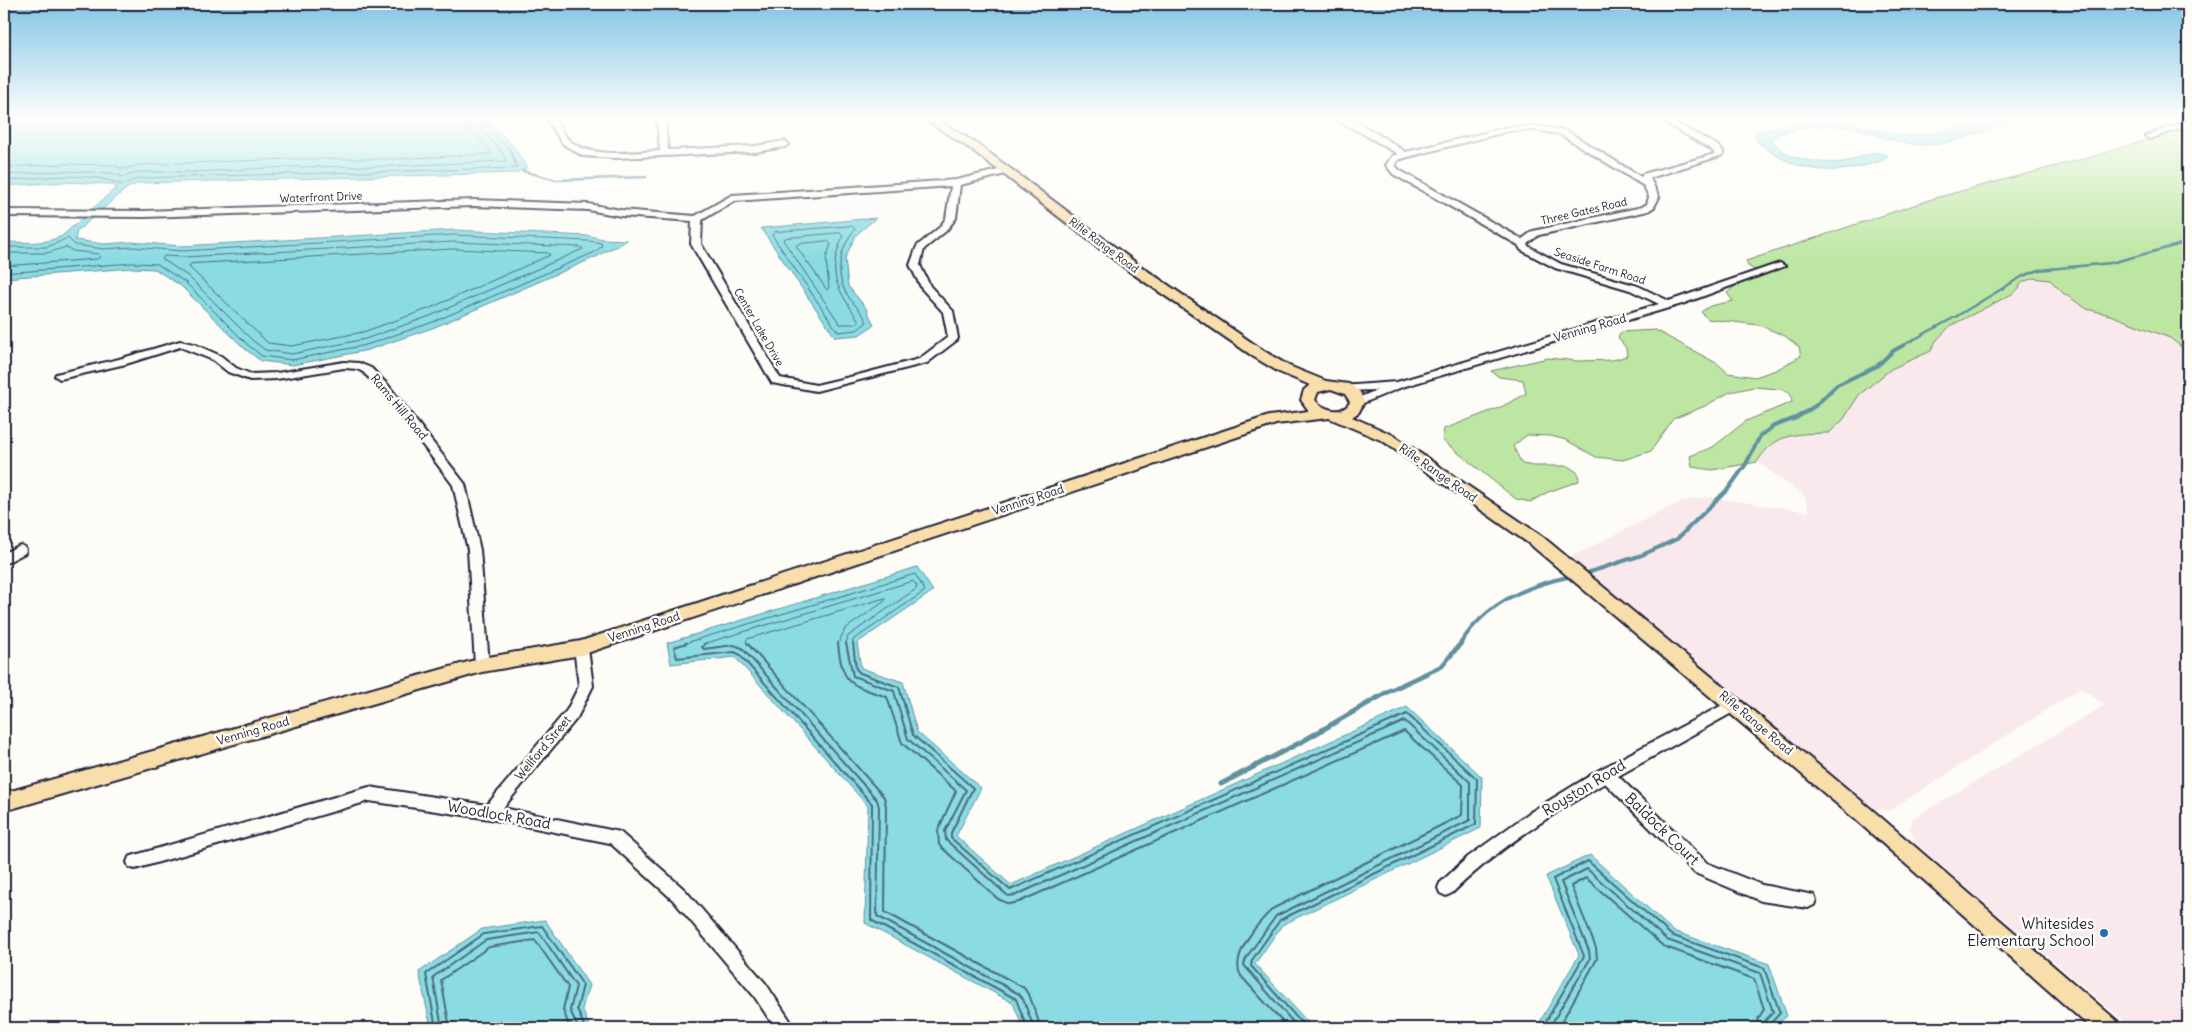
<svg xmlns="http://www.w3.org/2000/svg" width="2192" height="1032" viewBox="0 0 2192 1032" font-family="Delius,sans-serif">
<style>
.built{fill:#f9e8ec}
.green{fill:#bde6a2;stroke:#70846e}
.water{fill:#8adbe2;stroke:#60919f}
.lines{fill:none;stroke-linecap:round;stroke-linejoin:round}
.shore-far1{stroke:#4c6c7e;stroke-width:1}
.shore{stroke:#4c6c7e;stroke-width:2}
.stream-far2{stroke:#60919f;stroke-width:2.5}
.stream-far1{stroke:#60919f;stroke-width:4}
.stream{stroke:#60919f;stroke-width:5}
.minor-casing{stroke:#22223b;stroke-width:4}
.major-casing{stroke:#22223b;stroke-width:4}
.minor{fill:#fdfcf7;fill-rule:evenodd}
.major{fill:#f8deab;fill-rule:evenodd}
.poi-dot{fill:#1f6fb2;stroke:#fdfcf7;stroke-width:2}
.labels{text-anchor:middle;stroke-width:5;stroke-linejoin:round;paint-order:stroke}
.far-street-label{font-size:11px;fill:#22223b;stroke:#fdfcf7}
.street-label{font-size:12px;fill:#22223b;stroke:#fdfcf7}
.near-street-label{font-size:15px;fill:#22223b;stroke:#fdfcf7}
.near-poi-label{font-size:15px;fill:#22223b;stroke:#fdfcf7;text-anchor:end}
</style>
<rect width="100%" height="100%" fill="#fdfcf7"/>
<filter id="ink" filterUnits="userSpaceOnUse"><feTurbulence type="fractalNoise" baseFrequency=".02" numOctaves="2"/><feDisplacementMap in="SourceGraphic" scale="10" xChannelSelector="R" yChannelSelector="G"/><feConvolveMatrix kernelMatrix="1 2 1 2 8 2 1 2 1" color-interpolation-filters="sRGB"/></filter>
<g filter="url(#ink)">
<path class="built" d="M2033,278L2050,280L2063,293L2087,309L2110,315L2170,338L2188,352V1028H2132L1916,844L1910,828L1912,819L2105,705L2081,688L1889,811L1874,808L1573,562V556L1682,501L1707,497L1809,512L1805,496L1757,462L1766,447L1793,434L1829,433L1843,420L1859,395L1891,369L1931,351L1936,341L1950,326L2012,294L2019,288L2021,283Z"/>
<path class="green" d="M2188,127V352L2170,338L2110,315L2087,309L2063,293L2050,280L2033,278L2021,283L2019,288L2012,294L1950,326L1936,341L1931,351L1891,369L1859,395L1843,420L1829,433C1796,434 1776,432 1757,462L1712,470L1692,467L1690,456L1713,447L1746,421L1792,402L1790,393L1780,389L1754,387L1730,392L1705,406L1673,419L1651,451L1623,460L1596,457L1566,440L1551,436L1527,435L1513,446L1522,464L1534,466H1568L1578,473L1579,481L1548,492L1530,502L1516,499L1442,440L1444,429L1501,407L1526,394L1523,380L1499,377L1491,371L1548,358L1578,361L1613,360L1627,356L1626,348L1618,338L1621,332L1655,330L1718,364L1728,373L1755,377L1776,370L1801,356L1799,347L1785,336L1759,325L1708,319L1701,312L1710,306L1733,301L1727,293L1736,285L1764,275L1748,266L1746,261L1935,198L2098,155Z"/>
<path class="water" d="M4,117H484L514,147L527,168L516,173L139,183L127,188L77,231L75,240L104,244L132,242L182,246L454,230L590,236L603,239L627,240C621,246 607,249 598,256L435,327L368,350L293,365L261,361L245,349L181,286L155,269L132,268L4,278V242C24,242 44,245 62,236L117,187L110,184L64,182L4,186Z
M1994,117H2020C1990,128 1957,145 1925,145C1898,145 1873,132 1847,127C1828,124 1809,126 1790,131C1783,133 1774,133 1773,142C1778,147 1784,153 1792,156C1806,161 1828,164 1843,162C1858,160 1873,147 1888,156C1883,162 1874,163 1867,165C1832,175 1796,171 1767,149C1760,144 1753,141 1756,132L1780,126L1831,121H1843L1898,135H1921L1955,129Z
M876,218L856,235L845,258L848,286L866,308L874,325L859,335L835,337L761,228Z
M917,567L933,591L857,643L861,668L903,682L917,732L981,788L956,836L1011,885L1407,707L1482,777L1481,828L1282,925L1255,964L1313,1028H1023L1013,1003L865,923L868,806L735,657L671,664L667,643Z
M1590,855L1673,931L1769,964L1787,1016L1772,1028H1536L1579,955L1546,876Z
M545,920L589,985L582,1009L590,1028H431L419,972L482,929Z"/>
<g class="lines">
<path class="shore-far1" d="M4,167L65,164L111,165L124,169L138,165L288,159H393L490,154V150L471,130L467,117
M4,175L64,171L111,173L123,177L139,172H195L288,167L393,166L506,161C501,143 480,135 474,117
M4,181C41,178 87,170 122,185L139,178L517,168L510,150L482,122L481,117
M852,226L855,229C841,246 834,272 846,293C852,303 862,311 867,322L857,330L838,332L772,235L774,232Z
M840,233L843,236C826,276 837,287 859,321L855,324H840L783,240L785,238Z
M828,241L831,244L826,258L829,288L827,290L796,246L798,244Z
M454,242L580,247L583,249L430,316L365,339L292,354L265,350L252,340L189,277L162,259L164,256L183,257Z
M4,247H47L68,238L75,245L104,249L132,247L182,251L454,235L589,241L601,243L602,246L595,252L433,322L366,345L292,360L262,356L248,345L185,282L157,264L132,263L4,273
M454,249L548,253L550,255L428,309L363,332L292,346L268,343L189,267L191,264Z
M4,253H47L66,247L73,251L98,254L100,257L97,259L4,266
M682,644L915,574L925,591L853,640V644
M703,644L913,581L917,586L916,589L848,636L846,644
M748,644L746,642L747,639L885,598V601L845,629L838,644"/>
<path class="shore" d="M687,643L674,647L677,658L734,652L739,654L872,804L871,920L1016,999L1027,1028
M706,643L702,647L704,649L734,645L742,648L877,800L879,807L877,916L1019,994L1023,999L1034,1028
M747,643L884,797L886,806L885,912L1024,988L1030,997L1041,1028
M838,643C842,686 850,684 887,697L902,743L956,791L938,830L939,845L998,899L1009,904L1019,902L1404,731L1463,785L1462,815L1274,908C1259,921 1229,956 1241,976L1288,1028
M846,643L853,676L894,691L908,739L966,790L945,831L946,840L1008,896L1016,895L1405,721L1470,782V820L1276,916L1246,958L1244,965L1298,1028
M853,643L856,669L860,673L899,687L913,735L973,788L951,833V838L1010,890L1407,714L1477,779L1476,824L1280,920L1252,960L1251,966L1306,1028
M436,1028L426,974L484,934L542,926L583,985L577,1009L585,1028
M442,1028L433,977L486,940L539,932L576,986L570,1010L578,1028
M450,1028L441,980L489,947L535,940L568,987L563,1010L570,1028
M1542,1028L1584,956L1553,879L1588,861L1671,935L1764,968L1780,1013L1771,1023L1770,1028
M1549,1028L1590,959L1589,951L1561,882L1587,869L1667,940L1760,973L1773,1012L1765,1021L1763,1028
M1558,1028L1597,959L1596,948L1571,886L1586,878L1663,946L1754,979L1764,1009L1758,1019L1756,1028"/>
<path class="stream-far2" d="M523,171L556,180L646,177
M1902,346L1957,316L2023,276L2039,270L2111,263L2178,245L2188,240"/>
<path class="stream-far1" d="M1584,574L1642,555L1677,539L1729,488L1746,464L1760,436L1774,426L1796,418L1815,406L1837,385L1877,366L1893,351L1904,345
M1460,644C1486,603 1525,586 1572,576"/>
<path class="stream" d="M1221,784L1303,741L1391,690L1442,666L1461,643"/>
<defs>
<path id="minor" d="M545,117H553C558,124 562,133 568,139C587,159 634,152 660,151L657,121L653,117H685L665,122L668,150L755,146L785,141L789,144L785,147L755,152L615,158L583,156L563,144Z
M1330,117C1353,115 1387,140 1406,152L1509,127L1534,126L1565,130L1641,177L1643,174L1715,154L1711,149L1655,117H1664L1717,145L1723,151V155L1650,178L1659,197L1654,207L1648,211L1539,235L1527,244L1528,246L1561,264L1638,286L1669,301L1777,264L1780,263L1785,266L1682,304L1402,387L1361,404H1353L1351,402L1353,400L1377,390L1345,391L1341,390L1339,388L1341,386L1397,382L1659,304L1630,290L1555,268L1521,250L1518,245L1393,174L1386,165L1392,156L1398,154L1360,132ZM1534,130L1560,134L1644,186L1649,197L1647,204L1642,207L1533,231L1522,239L1399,170L1395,165L1398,160L1408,157L1509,131Z
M2188,121V126L2149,139L2145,136Z
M1007,168L1010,169V173L960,185L956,218L946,231L924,249L920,265L930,286L953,311L958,338L957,340L927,363L816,391L772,383L691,244L692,221L621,216L588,210L474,206L144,217L4,216V210L144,211L474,200L588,204L621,210L695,216L732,195L956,180ZM951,186L946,218L940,227L917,246L910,265L922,289L943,312L948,337L919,359L858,375L816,385L780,378L701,244L702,220L734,201Z
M180,341L194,344L221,356L236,368L251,374L277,373L344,362L359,363L371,368L388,385L465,484L480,550L489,665L487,669L482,671L477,669L475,665L468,550L453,485L380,389L363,372L357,369L344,368L277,379L250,380L228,372L213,360L180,347L126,364L60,379L55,376L56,374L119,359Z
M20,545L25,547L26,550L25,553L4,564V553Z
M581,643L586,644L588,648L593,686L577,718L503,808L620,832L685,890L766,984L795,1028H775L754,996L673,900L610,843L490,819L369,801L135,869L129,867L127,862L129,857L135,855L369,787L487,805L567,710L579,686L574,648L576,644Z
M1734,699L1739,701L1741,705L1739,709L1618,776L1707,863L1762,885L1814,895L1816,900L1814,905L1808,908L1761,901L1695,873L1605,783C1550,815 1497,849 1452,893L1446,896L1440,893L1438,888L1440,883L1468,857L1529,813L1601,769Z"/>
<path id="major" d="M922,117H934L980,146L1139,265L1264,351L1289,366L1326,381L1349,384L1360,392L1364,402L1359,412L1352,417L1393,435L1543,537L1870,808L2116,1020L2120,1028H2091L1856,820L1531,545L1383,441L1329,418L1276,424L581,655L482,672L4,811V793L482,658L581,641L1269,416L1309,411L1301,400L1304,390L1310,385L1279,372L1254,357L1129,271L972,150ZM1331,389L1345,394L1350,402C1343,416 1323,410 1315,400L1318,392Z"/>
</defs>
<use href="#minor" class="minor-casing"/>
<use href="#major" class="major-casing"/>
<use href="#minor" class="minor"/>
<use href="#major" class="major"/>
</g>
</g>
<linearGradient id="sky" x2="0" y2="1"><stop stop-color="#82c4e6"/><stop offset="0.45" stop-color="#fefefb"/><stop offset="1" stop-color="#fefefb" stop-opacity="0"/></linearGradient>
<rect width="2192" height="261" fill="url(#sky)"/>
<circle class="poi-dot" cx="2104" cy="933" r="5"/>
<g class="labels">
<g class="far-street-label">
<text transform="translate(321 197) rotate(-2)" y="4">Waterfront Drive</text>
<text transform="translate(1584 211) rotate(-13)" y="4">Three Gates Road</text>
<text transform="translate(1104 245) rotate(37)" y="4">Rifle Range Road</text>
<text transform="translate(1600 266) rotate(18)" y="4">Seaside Farm Road</text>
<text transform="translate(759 327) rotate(60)" y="4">Center Lake Drive</text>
</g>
<g class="street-label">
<text transform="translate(1590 328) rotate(-16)" y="4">Venning Road</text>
<text transform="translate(399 407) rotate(50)" y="4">Rams Hill Road</text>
<text transform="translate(1438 473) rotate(35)" y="4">Rifle Range Road</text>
<text transform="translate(1028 500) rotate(-18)" y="4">Venning Road</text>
<text transform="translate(644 627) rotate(-18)" y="4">Venning Road</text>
<text transform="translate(1756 723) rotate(40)" y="4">Rifle Range Road</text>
<text transform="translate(253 731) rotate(-16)" y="4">Venning Road</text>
<text transform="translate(543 748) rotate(-50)" y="4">Wellford Street</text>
</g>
<g class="near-street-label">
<text transform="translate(1584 788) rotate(-31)" y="5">Royston Road</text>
<text transform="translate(499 815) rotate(10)" y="5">Woodlock Road</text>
<text transform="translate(1662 829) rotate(44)" y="5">Baldock Court</text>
</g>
<g class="near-poi-label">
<text x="2094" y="929">Whitesides<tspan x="2094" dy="17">Elementary School</tspan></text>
</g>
</g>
<rect width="2192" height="1032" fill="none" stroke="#fdfcf7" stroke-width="20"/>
<rect x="10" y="10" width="2172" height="1012" fill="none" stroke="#22223b" stroke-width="2" filter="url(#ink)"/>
</svg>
